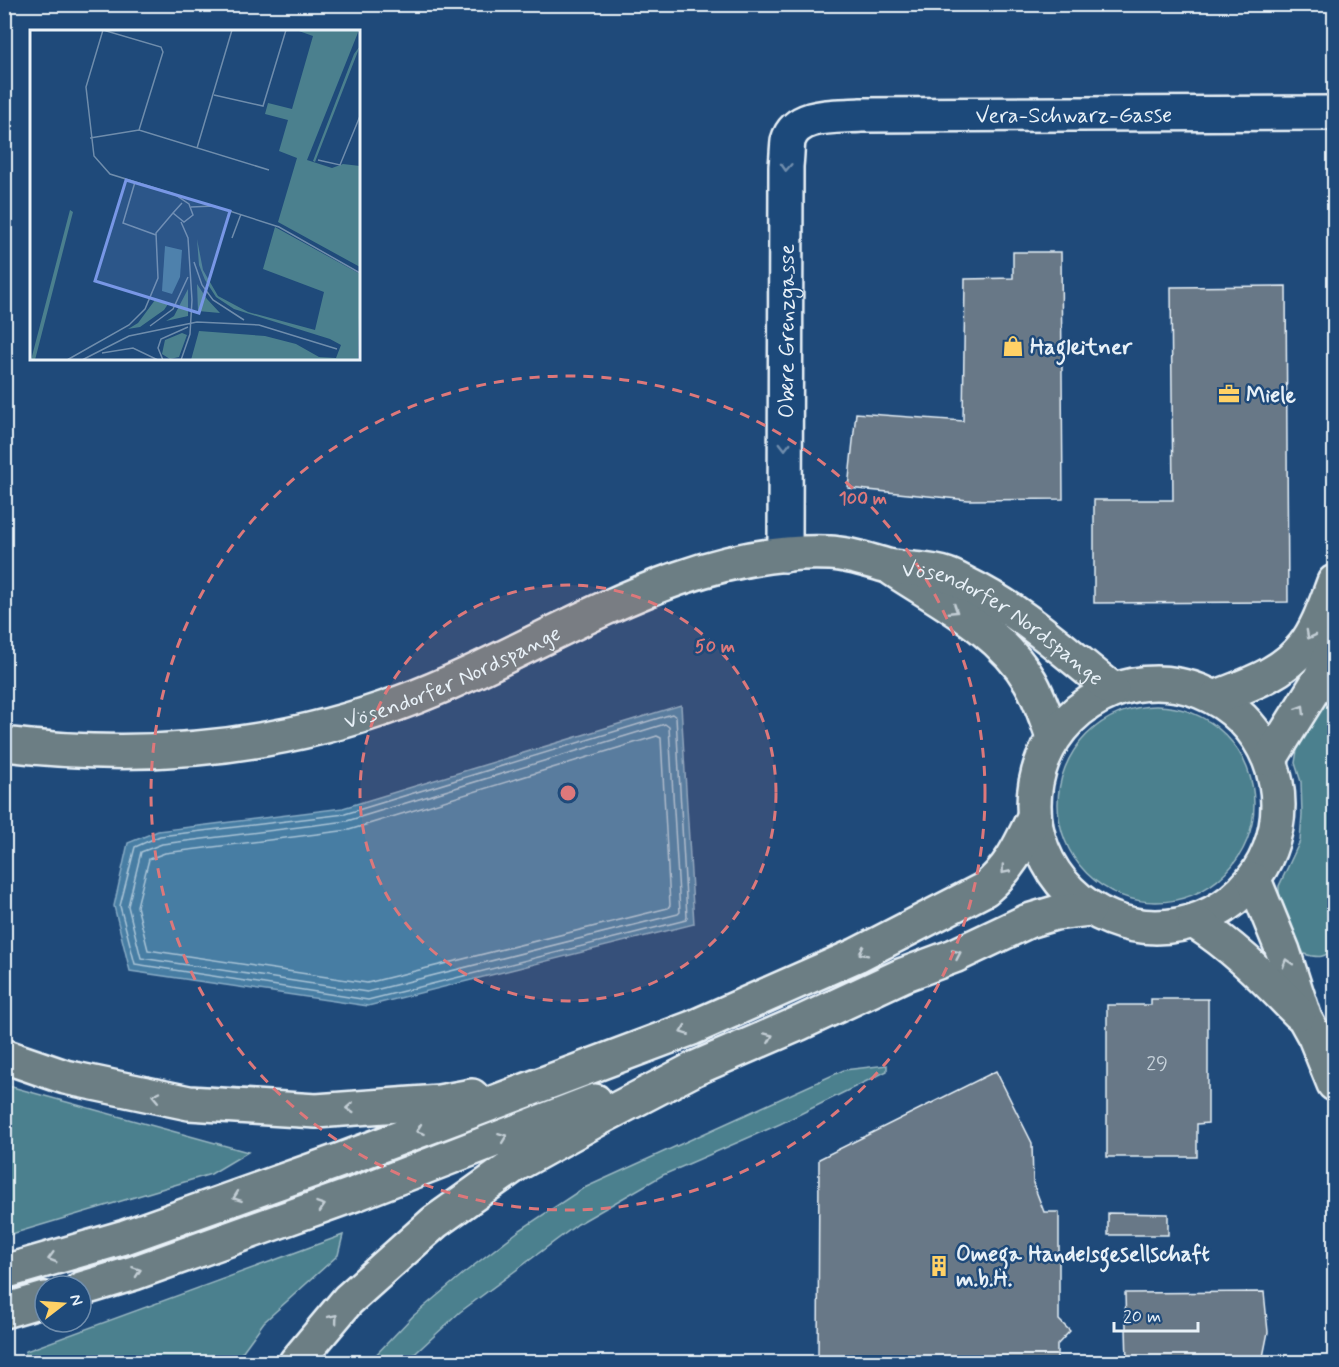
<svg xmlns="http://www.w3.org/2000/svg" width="1339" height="1367" viewBox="0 0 1339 1367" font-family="Mynerve,sans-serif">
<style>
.green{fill:#4b808e;stroke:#9ab8c3;stroke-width:1.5}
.water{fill:#477da3;stroke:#87abc5;stroke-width:1.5}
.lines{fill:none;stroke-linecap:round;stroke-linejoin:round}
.shore{stroke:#a8c3d6;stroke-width:1.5}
.building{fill:#677887;stroke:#e8f1f8;stroke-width:1.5}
.minor-casing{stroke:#e8f1f8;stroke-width:38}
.major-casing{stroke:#e8f1f8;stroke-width:38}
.highway-casing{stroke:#e8f1f8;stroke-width:38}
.minor{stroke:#1f4a7a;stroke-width:33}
.major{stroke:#6c7e84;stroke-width:33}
.highway{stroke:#6c7e84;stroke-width:33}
.oneway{stroke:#6f8dac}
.oneway2{stroke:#c3ced5}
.ring{fill:none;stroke:#dd787b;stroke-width:3;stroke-dasharray:10 8}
.labels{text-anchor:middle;stroke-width:5;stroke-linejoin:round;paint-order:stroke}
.number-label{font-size:20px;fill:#c8d3dc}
.street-label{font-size:22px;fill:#e8f1f8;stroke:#1f4a7a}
.poi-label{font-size:22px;font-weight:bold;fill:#e8f1f8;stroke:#1f4a7a;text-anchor:start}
.inset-road{fill:none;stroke:#6f8dac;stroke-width:1.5}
.view{fill:#7897e6;fill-opacity:0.15;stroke:#7897e6;stroke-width:3}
.inset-edge{fill:none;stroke:#e8f1f8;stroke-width:3}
.centre{fill:#dd787b;stroke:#1f4a7a;stroke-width:3}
.ring-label{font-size:18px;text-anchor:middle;font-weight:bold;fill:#dd787b;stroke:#1f4a7a;stroke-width:5;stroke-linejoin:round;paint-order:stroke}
</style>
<rect width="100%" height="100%" fill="#1f4a7a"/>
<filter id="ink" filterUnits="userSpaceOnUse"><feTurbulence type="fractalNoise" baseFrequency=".0167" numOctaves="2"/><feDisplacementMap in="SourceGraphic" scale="12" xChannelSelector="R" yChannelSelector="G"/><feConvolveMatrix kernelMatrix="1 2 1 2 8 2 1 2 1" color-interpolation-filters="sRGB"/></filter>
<g filter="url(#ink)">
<path class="green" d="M1334,680V945C1327,959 1318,958 1304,954L1279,904V886L1300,841L1302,814L1301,782L1295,763L1299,738Z
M1058 804a98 98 0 1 1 196 0a98 98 0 1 1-196 0Z
M887,1065V1071L780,1124L663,1175L578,1224L460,1312L406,1362H369L413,1316L464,1273L520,1230L582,1189L844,1070Z
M4,1085H5L248,1152L211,1174L5,1236Z
M343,1235L338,1255L264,1322L235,1362H22L26,1351Z"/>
<path class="water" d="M681,705L694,924L368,1006L130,971L114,906L128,843L158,831L343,808Z"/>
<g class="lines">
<path class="shore" d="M672,714L676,717L687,917L686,920L368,1000L135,964L120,906L135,847L160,836L345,814Z
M665,724L669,727L680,912L678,914L367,992L141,958L128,906L141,852L162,844L347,821Z
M657,736L661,738L670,905L668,908L367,983L148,950L137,906L149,859L165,853L349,830Z"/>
</g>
<path class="building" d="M1013,252H1061L1063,499L968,500L848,488L856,413L963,421L965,279L1013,278Z
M1286,286L1288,602L1094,603V500H1173L1171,287Z
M1151,999H1208V1123L1197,1124V1157H1107V1005H1151Z
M996,1071L1032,1143L1033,1183L1044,1212H1059V1320L1070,1331L1057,1345V1362H818L819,1159Z
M1108,1213L1168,1214V1235H1108Z
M1264,1292L1268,1332L1262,1362H1127L1125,1293Z"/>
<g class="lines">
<defs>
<g id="minor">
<path id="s1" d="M785,555L786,166C787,158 787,149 788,141C796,112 838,117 861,115L1334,113"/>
</g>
<g id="major">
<path d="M894,570C941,601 1000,630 1030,681C1040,698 1046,718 1053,737"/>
<circle cx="1156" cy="805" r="122"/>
<path d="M1217,697C1248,685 1282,674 1304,646C1318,628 1326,603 1334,582"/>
<path id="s2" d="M4,744C141,761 273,750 402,702C541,651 677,546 830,553C851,554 869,561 888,566C907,570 929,568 947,575C954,577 962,582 968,585C1022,611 1066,653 1112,689"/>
<path d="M1270,759L1321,677L1334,645"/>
<path d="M1254,880L1283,951L1305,1019L1315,1037L1334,1084"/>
<path d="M1195,922C1236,948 1265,979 1299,1013"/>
</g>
<path id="highway" d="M4,1056L65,1077L189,1103L316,1111L439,1102L472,1096
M4,1272L125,1237L341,1160L692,1028L857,955L985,889C1010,868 1019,848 1033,819
M81,1289L134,1273L355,1194L595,1101
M4,1311L45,1299
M296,1362L348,1300L435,1222L515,1165L598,1119L696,1068L800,1023L903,975L954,956L1028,921L1055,913L1089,909"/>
</defs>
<use href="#minor" class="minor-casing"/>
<use href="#major" class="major-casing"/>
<use href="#highway" class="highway-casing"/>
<use href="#minor" class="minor"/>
<use href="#major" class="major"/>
<use href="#highway" class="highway"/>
</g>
<defs><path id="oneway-chevron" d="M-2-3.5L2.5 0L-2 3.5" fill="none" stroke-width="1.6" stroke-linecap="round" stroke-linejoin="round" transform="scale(1.5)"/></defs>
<g class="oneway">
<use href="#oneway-chevron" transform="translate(786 167) rotate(93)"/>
<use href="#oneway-chevron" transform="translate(785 446) rotate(90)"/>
</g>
<g class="oneway2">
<use href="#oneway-chevron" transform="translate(954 610) rotate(33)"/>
<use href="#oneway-chevron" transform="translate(1310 635) rotate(118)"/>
<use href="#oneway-chevron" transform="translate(1301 709) rotate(-58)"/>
<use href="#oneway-chevron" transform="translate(1005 870) rotate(129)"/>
<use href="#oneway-chevron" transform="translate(863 952) rotate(153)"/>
<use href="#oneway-chevron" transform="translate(957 954) rotate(-25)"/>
<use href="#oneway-chevron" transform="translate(1287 963) rotate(-108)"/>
<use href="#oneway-chevron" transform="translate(684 1031) rotate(159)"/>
<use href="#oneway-chevron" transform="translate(769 1037) rotate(-23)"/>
<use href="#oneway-chevron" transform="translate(156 1096) rotate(-168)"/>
<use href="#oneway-chevron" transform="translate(350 1108) rotate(176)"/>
<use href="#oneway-chevron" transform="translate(420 1130) rotate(160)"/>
<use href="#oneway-chevron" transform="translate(503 1137) rotate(-21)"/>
<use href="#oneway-chevron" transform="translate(237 1197) rotate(160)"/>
<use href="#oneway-chevron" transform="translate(321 1206) rotate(-19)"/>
<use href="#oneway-chevron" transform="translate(52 1258) rotate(164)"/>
<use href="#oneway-chevron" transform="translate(137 1271) rotate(-19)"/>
<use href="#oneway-chevron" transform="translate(334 1318) rotate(-50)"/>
</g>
</g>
<circle cx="568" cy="793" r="208" fill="#dd787b" fill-opacity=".12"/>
<g class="ring">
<circle cx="568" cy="793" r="208"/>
<circle cx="568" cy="793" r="417"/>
</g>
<defs>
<symbol id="shop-bare" viewBox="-9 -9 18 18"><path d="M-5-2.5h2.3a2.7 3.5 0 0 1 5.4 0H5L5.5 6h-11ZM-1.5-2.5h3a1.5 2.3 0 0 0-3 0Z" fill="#ffd166" stroke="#1f4a7a" stroke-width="2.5" paint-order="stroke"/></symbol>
<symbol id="office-bare" viewBox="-9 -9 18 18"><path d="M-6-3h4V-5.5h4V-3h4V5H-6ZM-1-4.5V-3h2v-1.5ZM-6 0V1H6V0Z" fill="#ffd166" stroke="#1f4a7a" stroke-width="2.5" paint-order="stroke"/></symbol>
<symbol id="building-bare" viewBox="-9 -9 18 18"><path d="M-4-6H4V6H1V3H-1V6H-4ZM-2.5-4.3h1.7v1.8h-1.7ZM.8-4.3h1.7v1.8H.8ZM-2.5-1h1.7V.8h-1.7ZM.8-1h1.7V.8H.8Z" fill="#ffd166" stroke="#1f4a7a" stroke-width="2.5" paint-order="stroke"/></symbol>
</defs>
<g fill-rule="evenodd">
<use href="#shop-bare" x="998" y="331" width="30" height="30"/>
<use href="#office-bare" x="1214" y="379" width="30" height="30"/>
<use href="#building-bare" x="924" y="1251" width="30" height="30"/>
</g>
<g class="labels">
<g class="number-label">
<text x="1157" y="1070">29</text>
</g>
<g class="street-label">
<text dy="8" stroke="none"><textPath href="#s1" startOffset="710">Vera-Schwarz-Gasse</textPath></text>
<text dy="8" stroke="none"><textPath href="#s1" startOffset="224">Obere Grenzgasse</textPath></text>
<text dy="8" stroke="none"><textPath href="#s2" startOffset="1052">Vösendorfer Nordspange</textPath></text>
<text dy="8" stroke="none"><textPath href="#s2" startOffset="460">Vösendorfer Nordspange</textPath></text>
</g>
<g class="poi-label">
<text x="1030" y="354">Hagleitner</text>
<text x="1246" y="402">Miele</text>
<text x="956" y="1261">Omega Handelsgesellschaft<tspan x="956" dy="25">m.b.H.</tspan></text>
</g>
</g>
<g transform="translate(30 30)">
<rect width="330" height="330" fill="#1f4a7a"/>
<path d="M266,0H329L277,130L302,138L313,134L330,136V237L248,192L267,128L249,121L258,90L235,84L238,73L262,79L283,6ZM330,16L285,132L283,131L324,24ZM40,180L43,182L5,330H1ZM245,197L330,244L328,330H161L169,301L235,306L266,314L289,327L306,328L311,315L300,309L204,279L186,267L175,250L169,235L167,209L173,240L188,266L218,282L285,300L294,262L233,239ZM167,254L177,269L190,283L168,281ZM158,259V286L136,291L144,286ZM125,270L138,274L134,280L110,297L98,299L108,293ZM152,303L157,305L149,327L140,329L132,324L135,310Z" fill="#4b808e"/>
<path d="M135,216L152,220L150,247L142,264L132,261Z" fill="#477da3"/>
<path class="inset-road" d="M73,0L131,17L133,22L109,100M73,0L56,57L64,126L80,144L144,164L159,174L163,185L154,192L143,183L152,173M184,65L233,76L256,0M60,108L109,100L239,140M167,118L202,0M288,130L310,135L330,86M105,152L93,193L126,205M161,177L184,176L249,197L330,243M202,208L211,184M164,232L172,255L183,270L214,290M120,296L143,279L158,247M72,323L103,318L128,330M37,330L99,295L115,279L128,248L126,203L143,183M52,330L99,306L167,292L229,295L307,319M133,330L128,318L131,309L158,297M151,330L160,304L162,270L158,208L151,192"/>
<path class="view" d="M96,150L200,181L169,283L65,251Z"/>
<rect width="330" height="330" class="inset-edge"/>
</g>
<circle cx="568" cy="793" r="9" class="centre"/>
<g class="ring-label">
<text x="863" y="504">100 m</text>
<text x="715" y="652">50 m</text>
</g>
<rect width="1339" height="1367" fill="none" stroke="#1f4a7a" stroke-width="24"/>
<rect x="12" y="12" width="1315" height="1343" fill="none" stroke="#e8f1f8" stroke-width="2" filter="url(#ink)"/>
<g transform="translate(63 1304) rotate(73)"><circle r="28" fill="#1f4a7a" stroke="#6f8dac" stroke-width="1.5"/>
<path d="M0-4.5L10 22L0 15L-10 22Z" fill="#ffd166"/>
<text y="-9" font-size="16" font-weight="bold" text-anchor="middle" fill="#e8f1f8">N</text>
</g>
<path d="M1114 1322v9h84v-9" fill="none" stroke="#e8f1f8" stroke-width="3"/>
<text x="1123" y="1322" font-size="18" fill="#e8f1f8" stroke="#1f4a7a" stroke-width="4.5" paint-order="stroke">20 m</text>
</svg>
